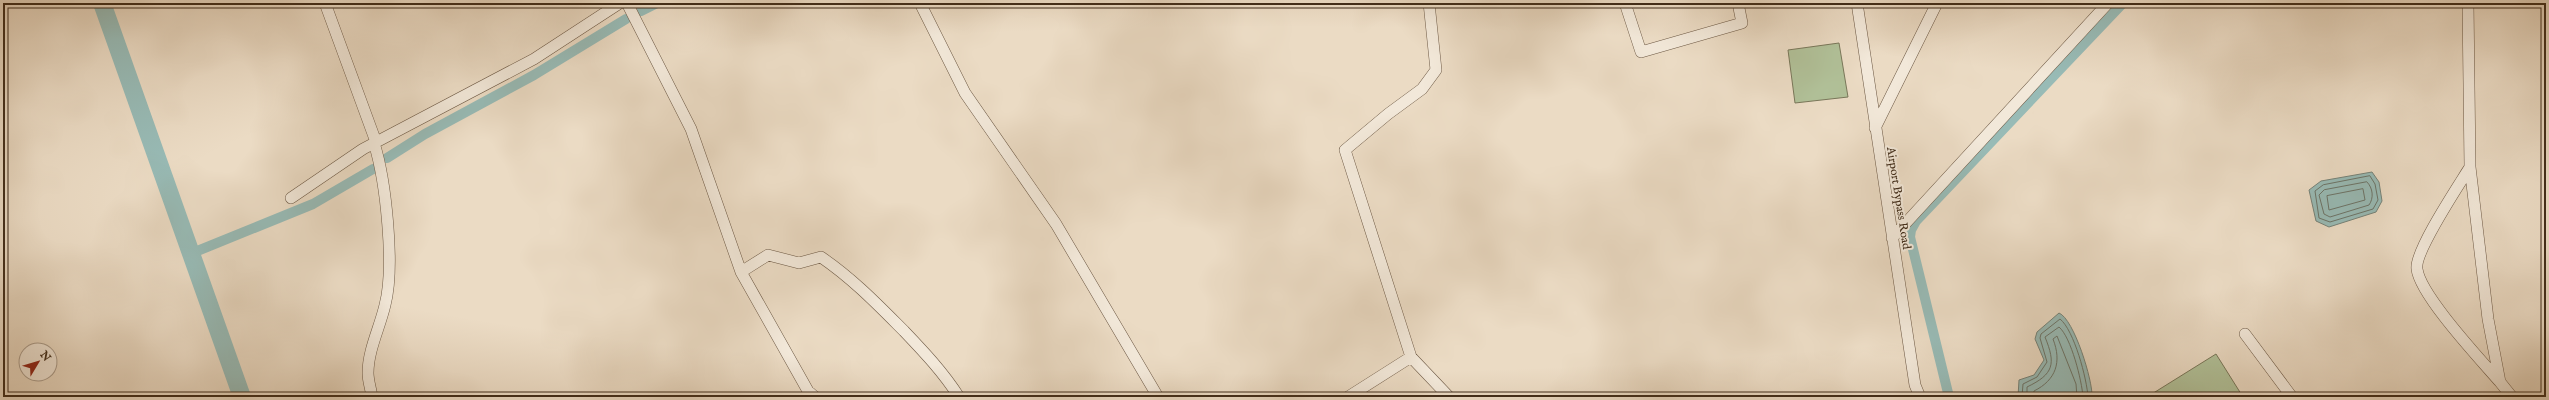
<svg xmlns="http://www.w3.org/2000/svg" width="2549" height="400" viewBox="0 0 2549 400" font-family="'IM FELL English',serif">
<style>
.green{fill:#b1c199;stroke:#79775a}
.water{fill:#98bbb6;stroke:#758278}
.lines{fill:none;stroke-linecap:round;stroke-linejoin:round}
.shore{stroke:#6c7468;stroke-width:1}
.canal{stroke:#98bbb6;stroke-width:10}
.river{stroke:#98bbb6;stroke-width:18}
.minor-casing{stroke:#6c5844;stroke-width:12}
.minor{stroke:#f2e8d9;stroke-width:11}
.labels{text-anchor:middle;stroke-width:4;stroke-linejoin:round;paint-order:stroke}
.street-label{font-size:12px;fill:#412d1a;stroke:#f2e8d9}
</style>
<rect width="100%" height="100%" fill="#ebdbc4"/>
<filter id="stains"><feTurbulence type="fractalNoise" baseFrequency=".005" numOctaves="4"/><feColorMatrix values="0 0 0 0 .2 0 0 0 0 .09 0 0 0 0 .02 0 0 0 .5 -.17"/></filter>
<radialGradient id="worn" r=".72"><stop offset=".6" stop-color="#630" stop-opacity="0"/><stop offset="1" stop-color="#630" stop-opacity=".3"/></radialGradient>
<path class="green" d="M1839,43L1848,97L1795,103L1788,50Z
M2216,354L2243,397H2147Z"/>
<path class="water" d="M2372,172L2379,182L2382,201L2376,212L2329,227L2316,221L2309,190L2321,181Z
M2059,313C2074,319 2093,381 2092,397H2018L2019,380L2034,375L2044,360L2035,339L2037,332Z"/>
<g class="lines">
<path class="shore" d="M2370,176L2375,184L2378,200L2373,209L2330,222L2319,218L2315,191L2323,185Z
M2367,182C2373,188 2374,198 2369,205L2330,217L2324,214L2319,195L2324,190Z
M2363,189L2365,200L2329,210L2327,196Z
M2022,397L2023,384L2037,377L2047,362L2040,338L2041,334L2060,319C2074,330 2087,379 2088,397
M2027,397V387C2054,374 2056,364 2045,337L2059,327C2071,337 2082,381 2083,397
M2033,397L2034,391C2056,380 2062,362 2053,339L2057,336L2076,384L2077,397"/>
<path class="canal" d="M641,11L657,3
M387,158L425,134L534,75L626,19
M190,254L313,204L373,169
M1949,397L1910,237L1911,230L1916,221L2123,3"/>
<path class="river" d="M102,3L242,397"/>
<defs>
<path id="minor" d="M325,3L376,142
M627,3L691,129L741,272L808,391L815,397
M920,3L965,93L1056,224L1158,397
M1429,3L1436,70L1422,89L1388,114L1345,150L1411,357L1449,397
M1625,3L1641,52L1742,23L1738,3
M1857,3L1915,385L1920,397
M2468,3L2470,167L2488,319L2500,382L2512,397
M1875,128L1937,3
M2470,167C2459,185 2414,252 2417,269C2420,295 2480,359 2499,381
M291,198L363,149L534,59L620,3
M1892,238L2108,3
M741,272L768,255L799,263L821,257C853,279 877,304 904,331C924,352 943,372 959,397
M2245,334L2292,397
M372,397C371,389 368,381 368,373C368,350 380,327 385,305C395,267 386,181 374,143
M1348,397L1411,357"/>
</defs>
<use href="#minor" class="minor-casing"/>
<use href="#minor" class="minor"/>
</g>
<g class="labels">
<g class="street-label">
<text transform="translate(1899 198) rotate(81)" y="4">Airport Bypass Road</text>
</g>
</g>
<rect width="2549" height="400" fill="none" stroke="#ebdbc4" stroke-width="16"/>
<rect x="4" y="4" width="2541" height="392" fill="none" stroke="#412d1a" stroke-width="2"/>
<rect x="8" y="8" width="2533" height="384" fill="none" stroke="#412d1a"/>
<g transform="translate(38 362) rotate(52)"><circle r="19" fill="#f2e8d9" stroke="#ab9d8d"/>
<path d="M0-3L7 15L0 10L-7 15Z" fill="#8f2418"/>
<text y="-6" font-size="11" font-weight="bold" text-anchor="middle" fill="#412d1a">N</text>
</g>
<rect width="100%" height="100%" filter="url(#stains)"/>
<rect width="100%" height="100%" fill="url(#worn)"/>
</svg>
